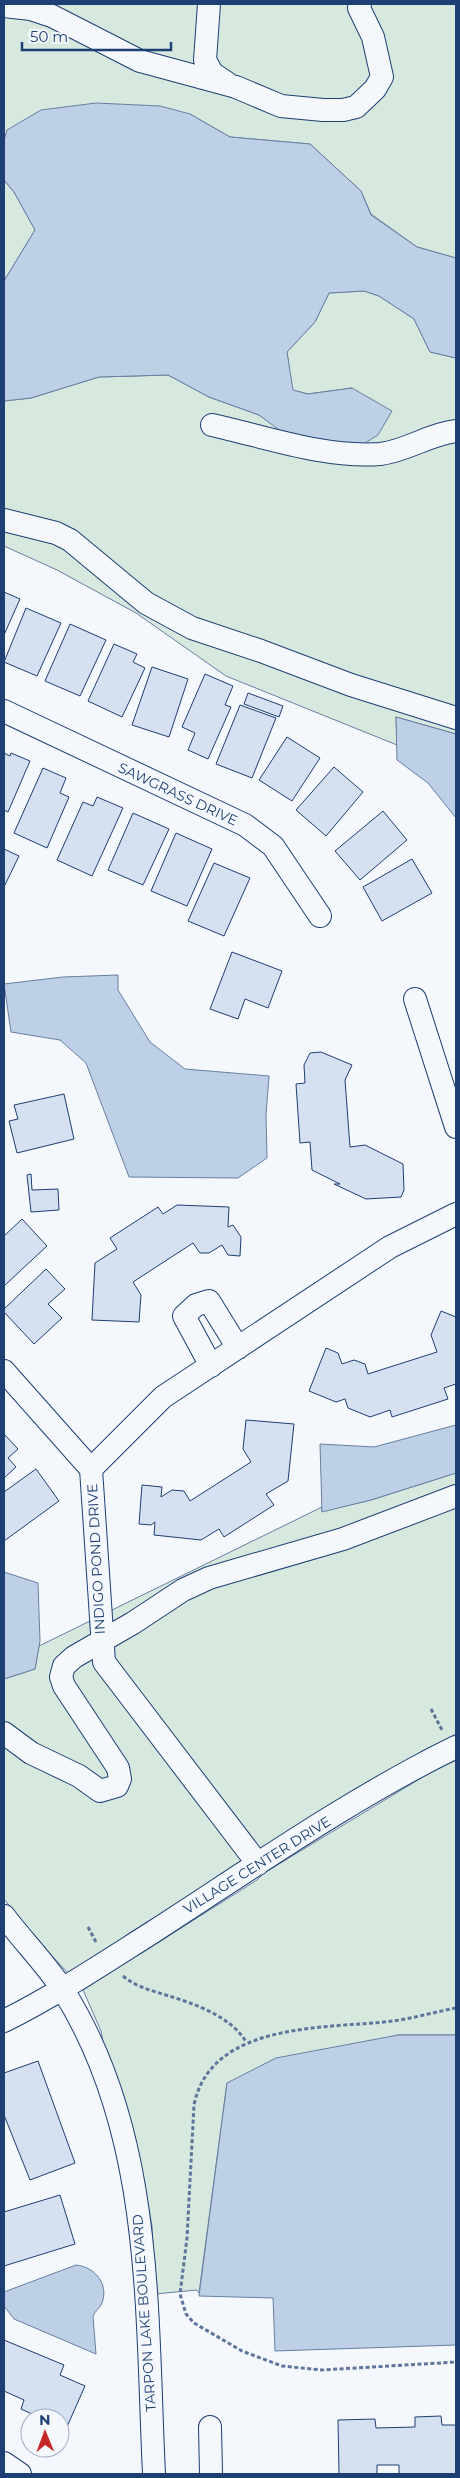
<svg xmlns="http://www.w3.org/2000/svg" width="460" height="2478" viewBox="0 0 460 2478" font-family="Montserrat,sans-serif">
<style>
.green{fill:#d7e8df;stroke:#687fa3}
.water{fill:#bed0e5;stroke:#687fa3}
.building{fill:#d5e0f0;stroke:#1d3f73}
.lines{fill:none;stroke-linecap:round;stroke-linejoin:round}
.minor-casing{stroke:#1d3f73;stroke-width:24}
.path{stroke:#5e769c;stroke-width:3;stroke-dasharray:4 2.5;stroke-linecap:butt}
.minor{stroke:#f4f7fb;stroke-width:22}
.labels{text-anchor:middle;stroke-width:4;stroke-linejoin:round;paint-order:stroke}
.street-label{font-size:14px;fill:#1d3f73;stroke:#f4f7fb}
</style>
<rect width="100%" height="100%" fill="#f4f7fb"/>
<path class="green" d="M4,4H456V258L417,247L371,214L361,191L310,144L230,137L190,114L8,130L4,140Z
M4,180L14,192L35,230L4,281Z
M364,291L379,296L414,319L430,352L456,358V734L396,717L397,745L226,676L136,613L57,570L4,546V401L31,398L99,377L168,375L209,397L259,415L279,429L352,388L308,394L292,390L287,352L315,322L329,293Z
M456,1473V1734L422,1751L260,1849L114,1657L110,1611L322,1507V1511L371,1500Z
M90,1621L91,1644L242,1861L68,1973L34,1937L4,1899V1679L35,1669L39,1646Z
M456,1760V2035H398L227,2083L199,2293L197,2290L155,2294L152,2226L135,2137L110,2059L104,2047L101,2031L83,1990L257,1880L264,1873L431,1772Z"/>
<path class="water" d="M96,103L160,106L190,114L230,137L310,144L361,191L371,215L417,247L456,258V358L430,352L414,319L379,296L364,291L329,293L315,322L287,352L293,390L308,394L352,388L392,411L378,435L354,450L314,456L259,415L209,397L168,375L99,377L31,398L4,401V281L35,230L14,192L4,180V140L7,130L41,110Z
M396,717L456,734V818L428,783L397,760Z
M118,975V990L150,1042L185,1069L269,1076L266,1115L267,1158L238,1178L129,1177L86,1063L60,1040L11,1032L4,984L63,977Z
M456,1425V1473L371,1500L322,1512L320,1444L374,1447Z
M4,1572L38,1583L40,1641L35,1669L4,1679Z
M398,2035H456V2345L275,2351L273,2298L199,2296L227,2083L276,2058Z
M76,2265C95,2267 109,2284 102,2303C100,2308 95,2311 93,2316L96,2354L14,2319L4,2306V2292Z"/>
<path class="building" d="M4,592L20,599L4,635Z
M26,608L61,623L37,676L4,662Z
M70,624L106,640L80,696L45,681Z
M114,644L137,654L133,662L145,668L122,717L88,701Z
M152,667L188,679L169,737L132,725Z
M205,674L233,686L225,705L231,707L208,759L188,750L195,733L182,727Z
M248,693L283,706L279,717L244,704Z
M240,705L276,718L252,778L216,764Z
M287,737L320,758L292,801L259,780Z
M4,753L10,756L11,753L30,761L8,812L4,810Z
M334,767L363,792L326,836L296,810Z
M43,768L66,778L60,793L69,797L47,848L14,833Z
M97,797L123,808L92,876L57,860L83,802L93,806Z
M383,811L407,840L360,880L335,851Z
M133,813L169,829L143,885L108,870Z
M176,833L212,849L187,906L151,891Z
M4,849L19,856L4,887Z
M412,859L432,893L382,921L363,887Z
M214,863L250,878L224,936L188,921Z
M232,952L282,971L268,1008L245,999L238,1019L210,1009Z
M321,1052L352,1065L345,1080L350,1147L365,1145L403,1164L404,1190L401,1197L366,1199L334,1184H340L312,1170L310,1142L300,1143L296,1084L305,1083L304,1065L310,1053Z
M64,1094L74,1139L17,1153L9,1121L18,1119L14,1105Z
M31,1174L32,1190L58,1189L59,1210L31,1212L27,1175Z
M177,1205L229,1207L228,1227L233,1225L241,1237L240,1256L228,1255L222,1245L209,1253H200L193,1243L133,1282L141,1295L139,1322L92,1320L95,1263L117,1249L110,1238L158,1207L163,1214Z
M22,1219L47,1246L4,1286V1236Z
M46,1269L65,1289L48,1304L62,1318L34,1344L4,1312V1309Z
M441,1311L456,1317V1384L444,1388L448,1399L392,1417L390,1410L370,1417L348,1408L345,1399L336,1402L309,1391L326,1348L338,1353L342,1364L354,1360L365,1364L368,1374L437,1352L431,1335Z
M246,1420L294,1424L288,1481L266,1494L274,1505L224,1537L219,1529L201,1540L154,1535L155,1522L151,1525L139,1524L142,1485L162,1487L161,1497L172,1490L184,1491L190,1501L251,1462L243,1449Z
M4,1434L18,1449L8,1458L16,1467L4,1478Z
M36,1469L59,1501L4,1541V1492Z
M38,2061L75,2163L30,2180L4,2115V2073Z
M60,2195L75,2244L4,2266V2212Z
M4,2340L64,2365L60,2375L85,2386L66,2429L60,2426V2418H41L21,2409L24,2400L4,2391Z
M441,2416L442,2425H456V2474H399V2465H377V2474H339L338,2420L375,2419L376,2428L415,2427V2417Z"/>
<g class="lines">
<defs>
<path id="minor" d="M209,4L205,60L212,73L227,83
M4,6L31,9L52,16L140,61L236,87L281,106L323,110H343L356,107L375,89L382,77L373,37L359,8L360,4
M212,425C266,437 324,458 380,454C407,451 429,434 456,431
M4,520L56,533L70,540L146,603L192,628L261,651L351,685L456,718
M4,711L245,825L273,846L320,916
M415,999L456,1127
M211,1366L184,1316L196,1305L209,1301L238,1348
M4,1371L91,1469
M4,1733L31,1753L79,1776L100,1791L117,1786L120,1779L118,1768L64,1686L61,1677L64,1666L74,1657L133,1623L183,1590L209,1578L343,1539L456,1496
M258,1864L104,1662L91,1469L163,1397L390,1247L456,1214
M4,1916C23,1941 46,1964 63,1990C154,2134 146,2311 154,2474
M4,2021C56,1995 104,1963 153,1932C252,1868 350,1799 456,1747
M210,2427L211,2474
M4,2463L20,2474"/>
</defs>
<use href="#minor" class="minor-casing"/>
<path class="path" d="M431,1709L442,1730
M88,1927L97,1944
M123,1976C136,1987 153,1991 169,1996C195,2004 232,2017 246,2042
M456,2008C435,2012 414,2018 393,2021C326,2029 211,2021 194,2105L187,2238L180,2294L186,2314L194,2323L242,2351L282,2366L322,2370L456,2362"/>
<use href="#minor" class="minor"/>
</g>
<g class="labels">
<g class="street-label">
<text transform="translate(178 794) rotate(25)" y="5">SAWGRASS DRIVE</text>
<text transform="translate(96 1559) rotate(-93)" y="5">INDIGO POND DRIVE</text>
<text transform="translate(257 1865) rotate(-32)" y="5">VILLAGE CENTER DRIVE</text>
<text transform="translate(144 2313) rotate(-94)" y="5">TARPON LAKE BOULEVARD</text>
</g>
</g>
<rect width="460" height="2478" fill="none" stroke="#1d3f73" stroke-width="10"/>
<g transform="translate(45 2433) rotate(359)"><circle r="24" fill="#f4f7fb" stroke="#9eadc5"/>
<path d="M0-4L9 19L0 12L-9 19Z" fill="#c62828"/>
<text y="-8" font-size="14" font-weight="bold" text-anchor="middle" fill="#1d3f73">N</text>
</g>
<path d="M22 42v8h149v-8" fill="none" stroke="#1d3f73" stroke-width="2.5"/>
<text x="30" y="42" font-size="15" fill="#1d3f73" stroke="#f4f7fb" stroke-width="4" paint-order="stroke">50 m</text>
</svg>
